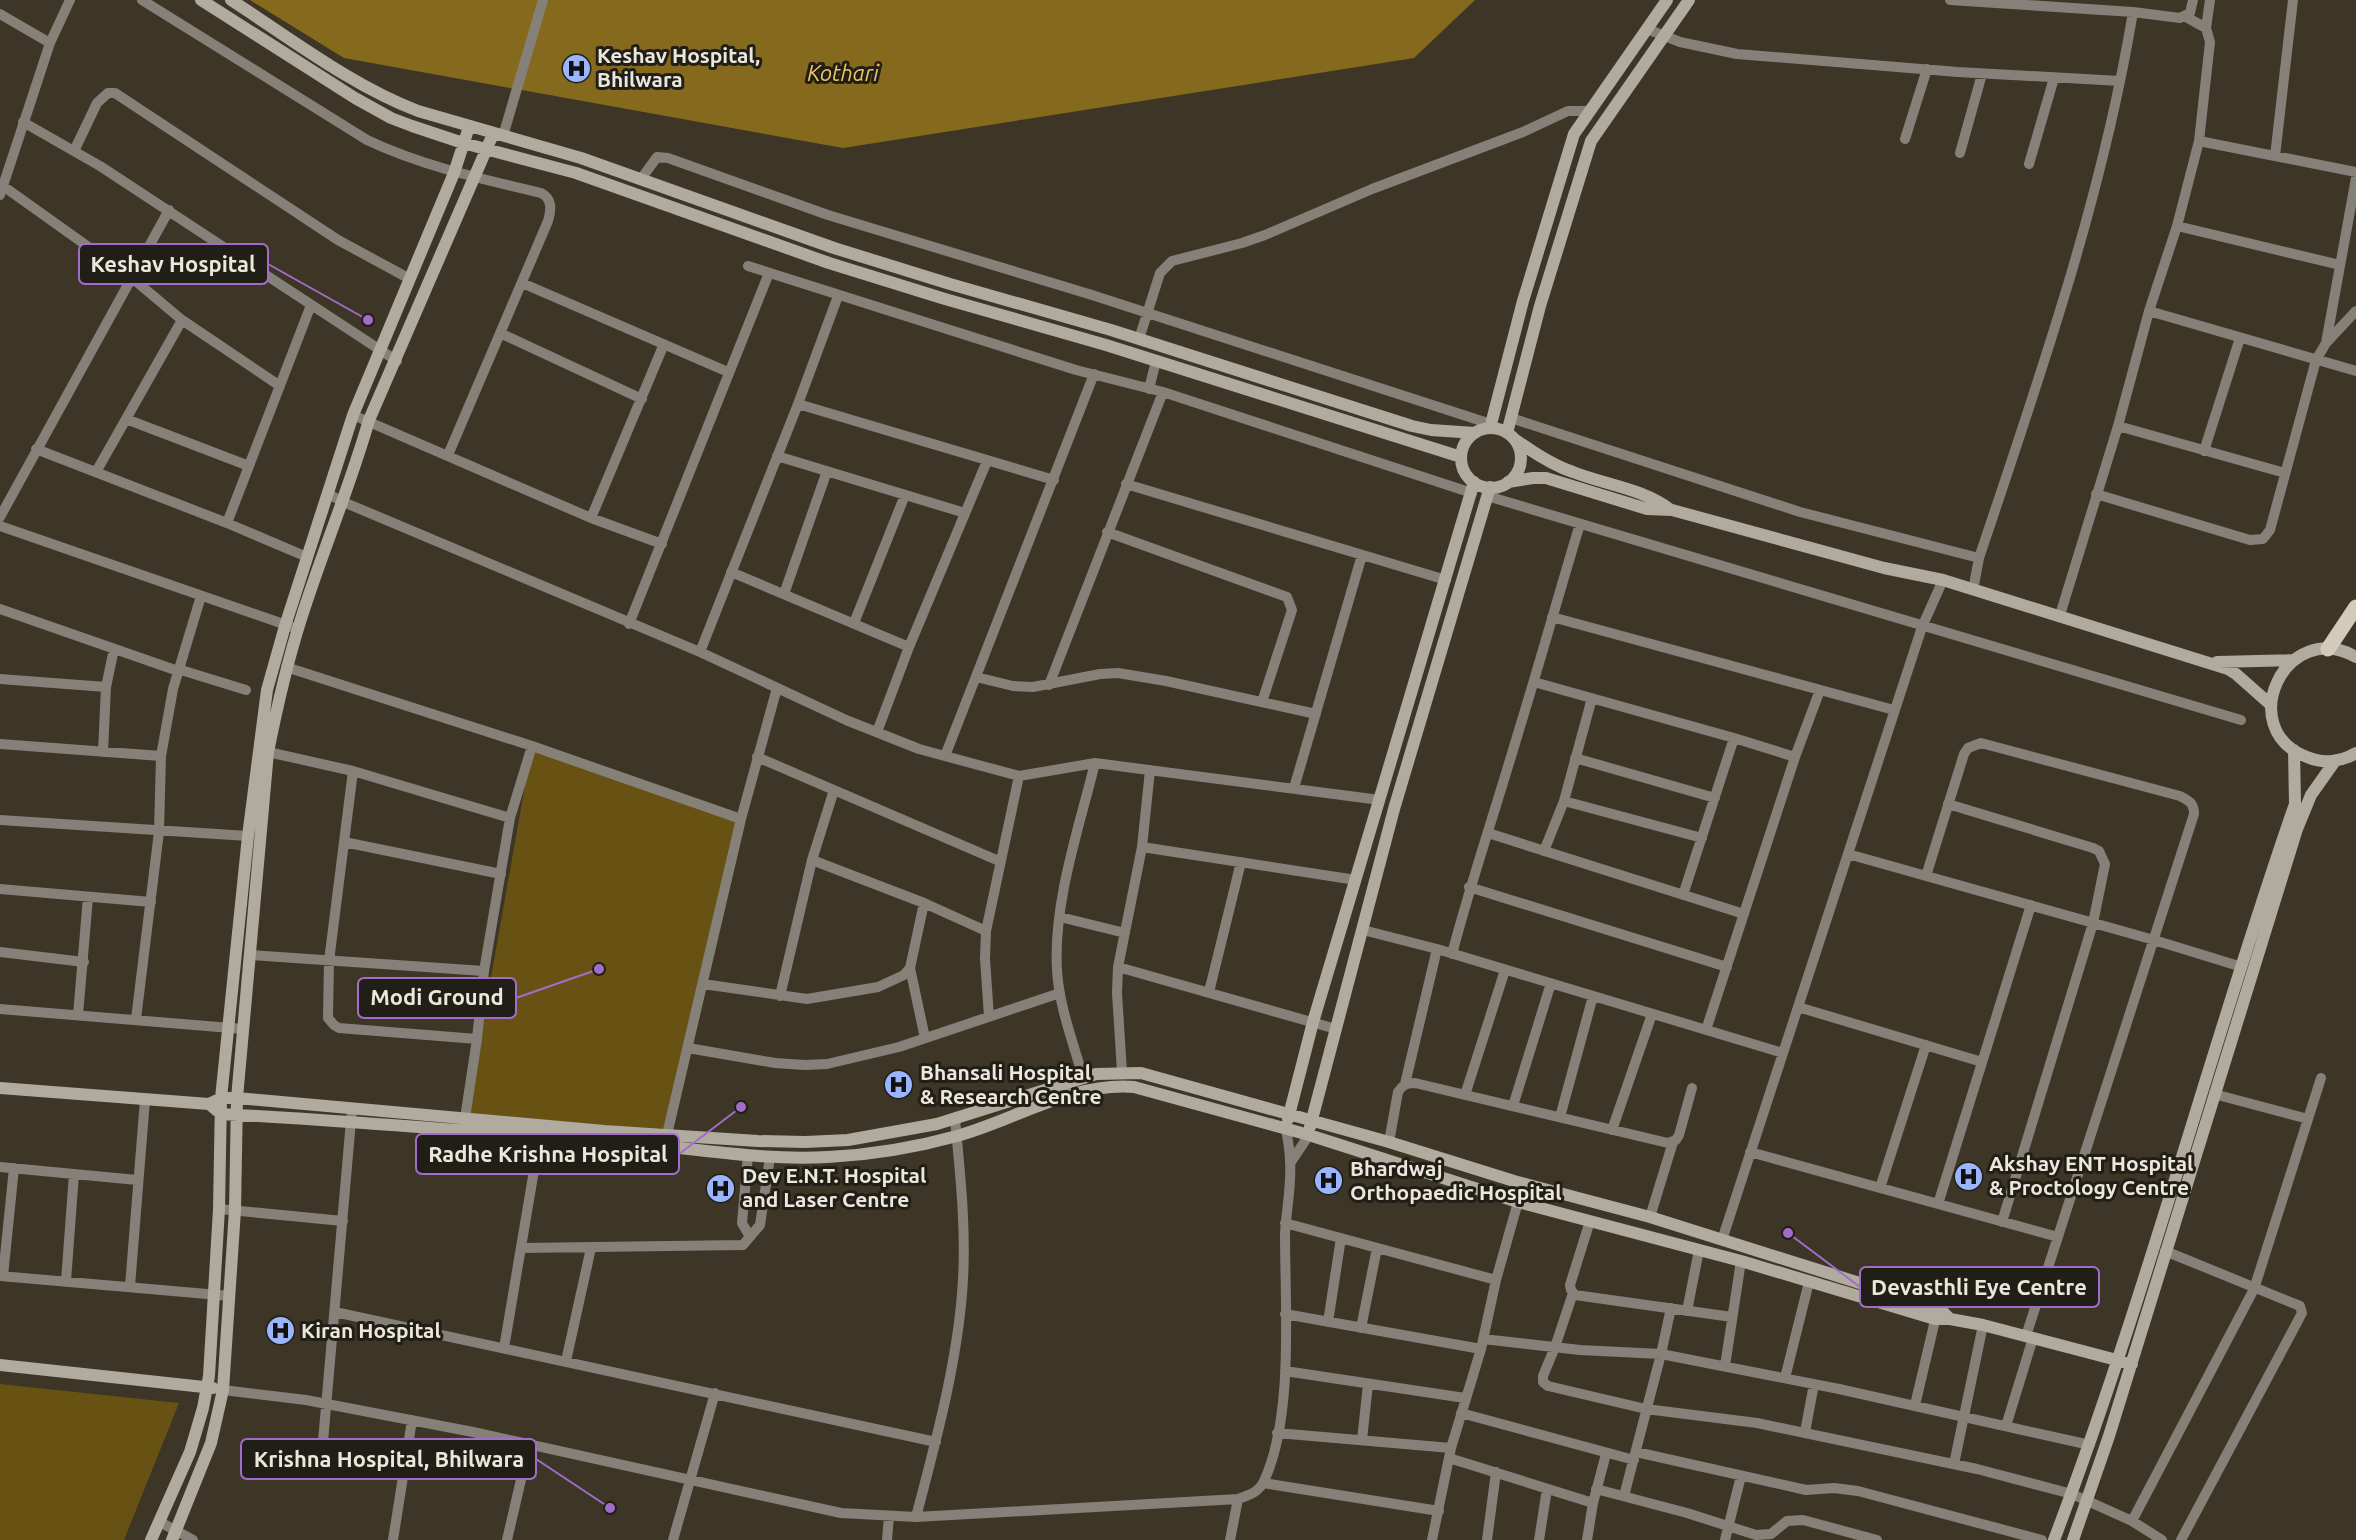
<svg xmlns="http://www.w3.org/2000/svg" width="2356" height="1540" viewBox="0 0 2356 1540" font-family="Ubuntu,sans-serif">
<style>
.green{fill:#675213}
.water{fill:#856a1e}
.lines{fill:none;stroke-linecap:round;stroke-linejoin:round}
.street{stroke:#858179;stroke-width:10}
.secondary{stroke:#b0ab9e;stroke-width:12}
.primary{stroke:#d2cbba;stroke-width:15}
.labels{text-anchor:middle;stroke-width:6;stroke-linejoin:round;paint-order:stroke}
.poi-label{font-size:21px;font-weight:bold;fill:#ebe7dd;stroke:#211e17;text-anchor:start}
.water-label{font-size:22px;font-style:italic;fill:#eec762;stroke:#211e17}
.leader{fill:none;stroke:#a26dca;stroke-width:2}
.callout-dot{fill:#a26dca;stroke:#211e17;stroke-width:2}
.callout{fill:#211e17;stroke:#a26dca;stroke-width:2}
.callout-label{font-size:22px;text-anchor:middle;font-weight:bold;fill:#ebe7dd}
</style>
<rect width="100%" height="100%" fill="#3d3626"/>
<path class="green" d="M532,746L741,819L668,1129L466,1119Z
M0,1384L179,1403L124,1540H0Z"/>
<path class="water" d="M250,0H1475L1414,58L843,148L344,58Z"/>
<g class="lines">
<path class="street" d="M142,0L367,140C422,166 482,179 541,193C553,199 551,210 548,221L448,455
M1950,0L2133,12L2180,18L2190,13L2193,0
M0,14L50,43
M2206,28L2210,0
M1647,29L1680,42L1737,54L1958,72L2120,81
M23,122L100,166L397,361
M503,136L543,0
M1905,139L1927,69
M2199,141L2356,172
M74,151L97,103L108,93H115L338,240L410,279
M1960,153L1982,74
M2275,156L2293,0
M2029,164L2054,78
M641,179L657,157L668,158L828,215L1092,295L1491,424
M3,186L132,278L182,320L280,386
M0,195L50,43L70,0
M2177,226L2340,265
M748,266L1076,370L1163,392L1472,493
M522,283L728,372
M2149,311L2356,371
M500,333L642,399
M1139,339L1160,273L1172,261L1242,243L1265,235L1372,189L1523,132L1568,111H1590
M2326,343L2356,178
M1149,389L1156,361
M798,404L1054,480
M353,415L591,518L662,544
M1511,418L1800,512L1979,558
M126,419L249,466
M2118,426L2285,473
M36,449L227,523L307,557
M2204,451L2240,338
M777,456L965,513
M96,472L182,320
M1126,484L1446,580
M327,493L341,501L700,652L846,720L919,749L1019,776L1095,763L1380,800
M2096,494L2250,540L2263,539L2270,530L2316,360L2326,343L2356,311
M1487,496L2241,720
M0,517L169,210
M591,518L664,344
M227,523L311,305
M0,526L298,629
M1107,532L1287,597L1292,610L1262,702
M731,572L909,647
M1973,590L1979,558C2039,379 2102,199 2133,12
M784,594L827,471
M0,609L178,671L181,670L246,690
M2060,615L2118,426L2149,311L2177,226L2199,141L2210,42L2206,28L2186,17
M1552,617L1894,710
M854,623L905,495
M629,624L769,273
M700,652L798,404L838,296
M286,667L532,746L741,819
M976,677L1013,686L1033,687L1100,674L1118,673L1166,681L1316,714
M0,679L106,687
M1534,682L1734,738L1795,757
M1049,685L1163,392
M877,732L909,647L987,461
M0,744L161,756
M103,752L106,687L114,649
M268,752L353,771L510,818
M945,756L1094,374
M757,757L999,861
M1575,758L1715,798
M353,771L329,961L328,1018L334,1025L339,1028L477,1039
M1294,788L1362,555
M1564,801L1702,838
M1948,804L2093,848L2099,851L2105,864L2093,923L2002,1222
M0,820L248,836
M1488,833L1744,914
M344,842L501,874
M1142,847L1356,880
M1544,851L1564,801L1592,698
M1848,854L2154,940L2242,967
M812,860L924,903L986,931
M1926,876L1964,754L1968,748L1981,743L2180,796C2189,801 2194,803 2194,814L2026,1336
M1469,887L1727,967
M0,889L151,902
M1683,895L1734,738
M1060,917L1125,933
M1363,930L1437,949L1783,1053
M0,952L84,962
M1452,954C1472,878 1497,805 1519,730C1540,662 1559,593 1580,524
M249,955L484,971
M1118,967L1336,1029
M910,968L925,1038
M703,984L807,999L878,987L904,975L910,968L924,903
M1209,992L1241,862
M780,996L812,860L834,790
M1798,1007L1982,1062
M0,1009L243,1029
M78,1015L88,897
M989,1017L985,959L986,931L1019,776
M136,1019L159,832L161,756L173,689L201,596
M1706,1030L1795,757L1820,690
M688,1048L775,1063L805,1065L827,1064L899,1047L1060,993
M1122,1072L1117,993L1118,967L1142,847L1150,770
M1083,1077C1073,1042 1059,1006 1057,970C1053,903 1079,828 1095,763
M1405,1084L1437,949
M2214,1094L2308,1119
M1465,1095L1505,970
M1513,1106L1551,983
M1560,1117L1593,996
M464,1125L477,1039L484,971L510,818L532,746
M1612,1130L1652,1014
M1389,1142L1398,1092C1402,1085 1407,1083 1415,1083L1668,1143L1676,1140L1679,1135L1692,1088
M665,1143L741,819L777,688
M1750,1152L2058,1237
M748,1155L742,1223L749,1235
M1291,1162L1309,1135
M0,1167L137,1180
M1880,1188L1926,1045
M1938,1204L2031,905
M219,1209L343,1221
M1650,1217L1673,1142
M1590,1221L1570,1285L1571,1290L1575,1295L1732,1317
M1285,1223L1496,1280
M1722,1240L1922,627L1943,580
M521,1248L743,1245L760,1225L770,1157
M2165,1251L2300,1306L2302,1313L2181,1540
M0,1276L230,1296
M3,1276L14,1168
M66,1281L74,1174
M130,1286L145,1100
M1573,1293L1555,1347L1543,1376V1382L1548,1386L1646,1409L1757,1423L1977,1469L2072,1494L2132,1521L2162,1540
M1687,1311L1699,1250
M335,1312L936,1442
M1285,1314L1481,1349
M1328,1322L1341,1238
M1361,1328L1377,1248
M1483,1339L1580,1350L1661,1354L1839,1389L2090,1445
M504,1348L541,1129
M566,1361L591,1248
M1725,1366L1741,1261
M1285,1371L1465,1398
M1785,1378L1809,1282
M223,1390L306,1400L473,1432L841,1513L916,1517L1238,1499C1249,1495 1259,1492 1264,1481C1294,1417 1285,1306 1285,1235C1286,1210 1292,1185 1290,1161C1290,1151 1288,1140 1286,1129
M1915,1405L1937,1312
M1461,1413L1634,1460
M2006,1426L2033,1338
M1805,1432L1814,1384
M1277,1433L1451,1448
M1362,1440L1368,1384
M1636,1452L1806,1490L1834,1488L1858,1491L2042,1540
M322,1453L352,1109
M1449,1458L1593,1503
M1954,1464L1983,1325
M1263,1483L1439,1511
M1596,1489L1687,1513L1756,1535L1771,1534L1787,1521L1803,1520L1877,1540
M1624,1496L1661,1354L1671,1308
M916,1517C936,1441 959,1357 963,1279C966,1226 960,1172 955,1119
M2132,1521L2254,1289L2321,1078
M160,1522L193,1540
M393,1540L412,1420
M507,1540L529,1445
M673,1540L715,1393
M887,1540L889,1516
M1230,1540L1238,1499
M1432,1540L1451,1448L1481,1349L1496,1280L1518,1202
M1487,1540L1496,1472
M1539,1540L1547,1489
M1587,1540L1593,1503L1606,1454
M1725,1540L1741,1476"/>
<path class="secondary" d="M201,0L355,98L391,118L412,126L463,143L576,173L829,263L945,299L1106,345L1461,457
M231,0C290,38 352,86 418,111L581,158L834,248L950,284L1111,330L1412,426L1431,430L1475,433
M1490,428L1523,301L1574,134L1667,0
M1461 458a30 30 0 1 1 60 0a30 30 0 1 1-60 0Z
M1507,433L1540,306L1591,141L1689,0
M1516,440C1534,453 1552,465 1573,472C1606,485 1642,488 1671,510
M1508,482L1533,478H1546L1647,509L1672,510L1884,568L1943,580L2228,669L2236,674L2271,705
M2356,657C2286,617 2233,729 2307,757C2323,764 2341,762 2356,753
M2217,662L2294,660
M0,1088L209,1104L221,1098H237L604,1131L758,1141L805,1142L848,1140L937,1124L1096,1074L1141,1073L1389,1142L1514,1181L1650,1217L1939,1308L1950,1319
M209,1104L221,1114C360,1121 499,1134 638,1144C701,1149 765,1161 828,1157C869,1155 917,1147 957,1136C1015,1120 1072,1082 1134,1087L1309,1135L1518,1202L1741,1261L1935,1319H1950L1983,1325L2132,1364
M1288,1119L1313,1022L1474,482
M1310,1127L1394,809L1490,487
M0,1365L213,1388
M151,1540L190,1452L203,1408L209,1376L219,1209L221,1098L248,836L267,690L285,626L353,415L454,173L469,127
M172,1540L211,1443L223,1390L235,1210L237,1098L268,752C277,707 287,663 301,619C322,552 350,487 369,420L493,134
M2054,1540C2146,1298 2210,1048 2295,804L2294,750
M2073,1540L2109,1436L2297,829L2311,795L2335,761"/>
<path class="primary" d="M2328,649L2356,607"/>
</g>
<defs>
<symbol id="hospital-disc" viewBox="-11 -11 22 22"><circle r="9.5" fill="#9bb5fd" stroke="#211e17"/><path d="M-5-5h3v3.5h4V-5h3V5h-3V1.5h-4V5h-3Z" fill="#111"/></symbol>
</defs>
<g fill-rule="evenodd">
<use href="#hospital-disc" x="560" y="52" width="33" height="33"/>
<use href="#hospital-disc" x="882" y="1068" width="33" height="33"/>
<use href="#hospital-disc" x="1952" y="1160" width="33" height="33"/>
<use href="#hospital-disc" x="1312" y="1164" width="33" height="33"/>
<use href="#hospital-disc" x="704" y="1172" width="33" height="33"/>
<use href="#hospital-disc" x="264" y="1314" width="33" height="33"/>
</g>
<g class="labels">
<g class="poi-label">
<text x="597" y="63">Keshav Hospital,<tspan x="597" dy="24">Bhilwara</tspan></text>
<text x="920" y="1080">Bhansali Hospital<tspan x="920" dy="24">&amp; Research Centre</tspan></text>
<text x="1989" y="1171">Akshay ENT Hospital<tspan x="1989" dy="24">&amp; Proctology Centre</tspan></text>
<text x="1350" y="1176">Bhardwaj<tspan x="1350" dy="24">Orthopaedic Hospital</tspan></text>
<text x="742" y="1183">Dev E.N.T. Hospital<tspan x="742" dy="24">and Laser Centre</tspan></text>
<text x="301" y="1338">Kiran Hospital</text>
</g>
<g class="water-label">
<text x="843" y="81">Kothari</text>
</g>
</g>
<path class="leader" d="M368 320L268 264M599 969L516 998M741 1107L679 1154M1788 1233L1860 1287M610 1508L536 1459"/>
<g class="callout-dot">
<circle cx="368" cy="320" r="6"/>
<circle cx="599" cy="969" r="6"/>
<circle cx="741" cy="1107" r="6"/>
<circle cx="1788" cy="1233" r="6"/>
<circle cx="610" cy="1508" r="6"/>
</g>
<g class="callout">
<rect x="79" y="244" width="189" height="40" rx="6"/>
<rect x="358" y="978" width="158" height="40" rx="6"/>
<rect x="416" y="1134" width="263" height="40" rx="6"/>
<rect x="1860" y="1267" width="239" height="40" rx="6"/>
<rect x="241" y="1439" width="295" height="40" rx="6"/>
</g>
<g class="callout-label">
<text x="173" y="272">Keshav Hospital</text>
<text x="437" y="1005">Modi Ground</text>
<text x="548" y="1162">Radhe Krishna Hospital</text>
<text x="1979" y="1295">Devasthli Eye Centre</text>
<text x="389" y="1467">Krishna Hospital, Bhilwara</text>
</g>
</svg>
